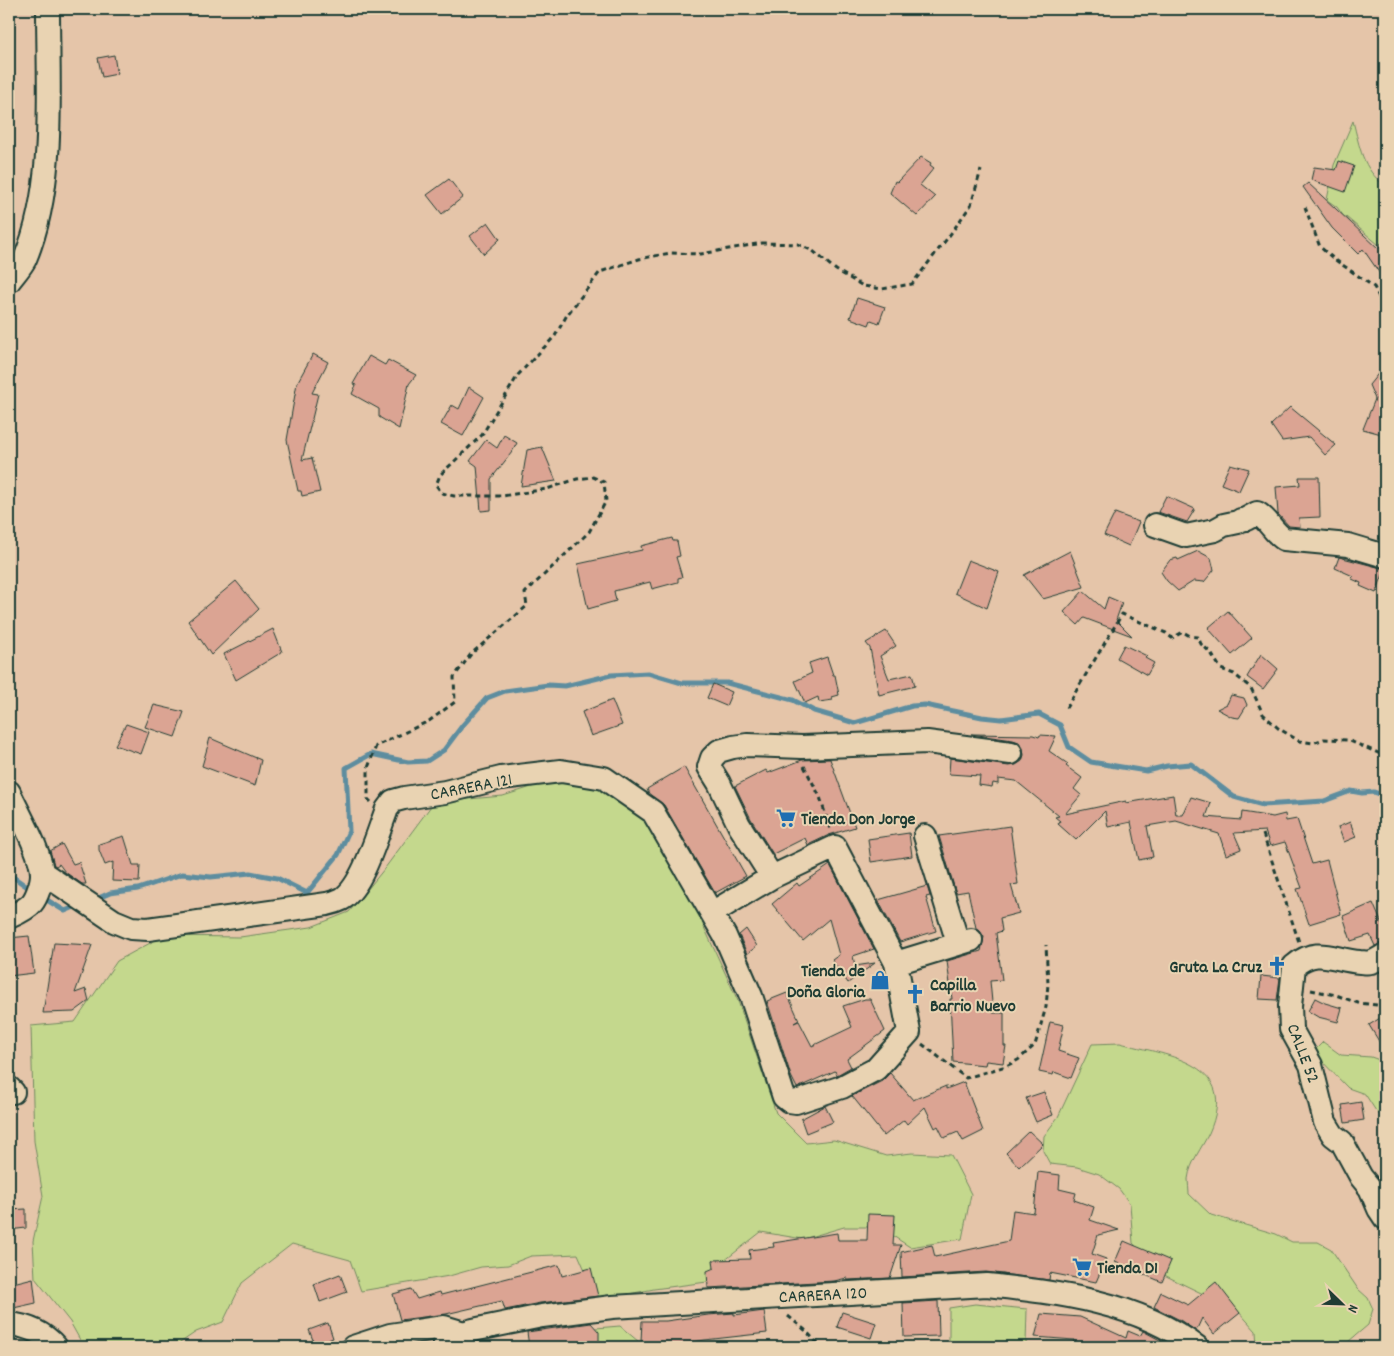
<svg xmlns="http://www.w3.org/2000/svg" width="1394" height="1356" viewBox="0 0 1394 1356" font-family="Dekko,sans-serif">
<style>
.green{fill:#c4d88d;stroke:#728a60}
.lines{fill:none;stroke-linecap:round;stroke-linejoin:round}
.stream{stroke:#5d8d9f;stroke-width:5}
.building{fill:#dba493;stroke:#1f3d34}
.minor-casing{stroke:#1f3d34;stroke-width:26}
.path{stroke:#1f3d34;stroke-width:3;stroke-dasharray:5 4;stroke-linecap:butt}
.minor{stroke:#e9d3b2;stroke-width:22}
.labels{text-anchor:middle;stroke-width:4;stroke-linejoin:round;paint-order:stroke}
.street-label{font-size:18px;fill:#1f3d34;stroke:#e9d3b2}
.poi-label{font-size:18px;font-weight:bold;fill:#1f3d34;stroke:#e9d3b2;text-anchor:start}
</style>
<rect width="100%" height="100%" fill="#e5c5a9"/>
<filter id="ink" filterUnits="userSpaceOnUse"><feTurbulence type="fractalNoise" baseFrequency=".02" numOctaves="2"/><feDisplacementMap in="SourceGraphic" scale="10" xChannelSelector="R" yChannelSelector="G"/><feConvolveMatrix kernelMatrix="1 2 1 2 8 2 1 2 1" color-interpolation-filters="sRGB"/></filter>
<g filter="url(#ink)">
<path class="green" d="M1353,121C1360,148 1362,168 1385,186V243L1383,241L1379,245L1346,217H1344L1337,207L1327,200L1334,165Z
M560,778L605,787L646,818L661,848L681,874L695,903L703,925L738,1001L776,1113L806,1143L834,1140L886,1156L912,1153L951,1155L971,1194L962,1239L910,1247L879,1227H844L803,1239L761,1232L724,1261L707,1282L654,1289L598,1300L578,1254L531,1256L508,1265L481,1267L449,1276L361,1291L350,1260L292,1244L242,1283L223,1322L196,1332L174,1347H84L70,1322L35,1278L33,1241L43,1196L34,1141L31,1026L75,1022L117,961L163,936L240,937L311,927L349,912L385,868L434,802L503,796Z
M1323,1042L1341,1055L1371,1057L1385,1062V1120L1376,1111L1365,1094L1348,1088L1313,1052Z
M1120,1043C1170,1056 1240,1063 1209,1133C1202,1148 1190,1162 1188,1179C1188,1184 1189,1189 1189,1194L1211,1215L1276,1234L1292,1242H1318L1331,1249L1358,1289L1368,1298L1373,1309L1368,1325L1342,1347H1257L1256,1331L1238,1311L1158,1272L1133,1243L1130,1204L1119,1189L1099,1174L1077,1167L1050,1164L1043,1151L1044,1136L1058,1117L1092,1044Z
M975,1304L1027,1309L1026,1344L1030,1347H943L949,1343V1308Z
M620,1326L645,1347H531L536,1338L560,1331Z"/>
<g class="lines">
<path class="stream" d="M9,874L33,891
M42,897L65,911L79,905
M94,900L110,893L138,889L182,874L211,877L250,873L277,878L307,893L338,855L349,831L346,768L371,754L408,762L427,761L444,750L462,726L487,698L505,691L548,685L565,686L611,675L648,673L682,683H727L793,700L814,711L855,723L912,706L925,705L982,717L1001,719L1039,714L1060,725L1069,747L1091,762L1146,771L1167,766L1191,764L1234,797L1263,805L1324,801L1351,791L1362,793L1374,792L1385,796"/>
</g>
<path class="building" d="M114,55L117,74L102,77L98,58Z
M921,157L931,163L930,165L934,168L920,185L935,197L917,216L890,193L895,181L897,182Z
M1339,161L1354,166L1345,192L1311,180L1314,167L1336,170Z
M449,179L463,197L442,214L427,195Z
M1308,183L1378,248L1385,240V281L1363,249L1358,254L1332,228L1303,187Z
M488,222L500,239L484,254L470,236Z
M857,298L885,307L879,323L871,320L869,325L850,318Z
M313,354L328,362L312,393L318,394L302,460L312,458L320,492L302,496L301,491H298L287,440L297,383Z
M369,356L385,365L388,360L416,375L409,384L399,429L379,417V409L352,394L356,385L353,384Z
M1385,365V435L1363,429L1375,399L1369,385Z
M469,387L484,397L463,436L441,424L452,405L459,409Z
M1290,407L1336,445L1325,455L1309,437L1282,441L1271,425Z
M504,435L517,443L512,452L491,479V510L481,511L477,466L470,461L486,440L497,448Z
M542,447L556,481L521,486L527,450Z
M1230,464L1249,469L1239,491L1221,484Z
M1299,477H1319L1320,517L1299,518L1300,527L1289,526L1278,514L1276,487L1300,485Z
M1166,496L1195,509L1187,522L1158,512Z
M1115,513L1139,522L1129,546L1104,535Z
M672,538L673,541H677L680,556L676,557L682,577L678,578V582L652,589L650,582L614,591L616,601L588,609L578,564L642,550L641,546Z
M1070,551L1084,587L1043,599L1024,575Z
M1198,551L1211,558L1214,570L1204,582L1194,581L1178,591L1167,581L1161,572L1170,560L1177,558L1178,560Z
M1339,557L1385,569L1376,593L1360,586L1361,583L1352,579L1353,576L1335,568Z
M968,560L999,572L987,608L955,593Z
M236,581L259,609L211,655L188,621Z
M1083,591L1104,609L1108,597L1122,603L1116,620L1132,636L1084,618L1078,625L1064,612Z
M1228,611L1252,638L1232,655L1208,628Z
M273,629L282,652L236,680L224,654Z
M886,631L896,646L880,656L889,679L912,674L915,686L879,695L870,648L866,643Z
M1124,645L1147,656L1145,658L1154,663L1147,675L1117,658Z
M1261,654L1278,669L1263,689L1247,677Z
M827,657L833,675H835L839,695L832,697L833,700L819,702L818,697L805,703L795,681L812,673L809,663Z
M713,684L732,692L726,706L707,698Z
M1231,695L1244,698L1247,705L1239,718L1232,717L1217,709L1227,704Z
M612,700L622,725L591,736L582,712Z
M154,705L184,712L175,737L145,727Z
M126,724L149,732L141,754L115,745Z
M971,734L1033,735L1039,737L1040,735L1056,736L1049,751L1068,764L1066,766L1082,778L1074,789L1081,795L1065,814L1126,801V803L1173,795L1176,815H1183L1191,797L1211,803L1206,817L1241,820L1242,812L1273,817L1285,814L1286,821L1297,819L1312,864L1327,860L1341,914L1309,924L1297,889L1302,888L1285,842L1270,846L1265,831L1234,833L1241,849L1226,855L1219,834L1176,821L1147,826L1153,857L1139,860L1131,822L1108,827L1105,811L1076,840L1058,824L1060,821L1055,817L1059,816L1016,781L998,779V784L993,783L992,787L979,785L980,776L949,774L950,758L1009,766L1016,765L1022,761L1024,755L1023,748L1019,742L1013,740Z
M210,738L261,760L255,786L202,766Z
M830,759L855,827L829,835L808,845L805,838L773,854L751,819L735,786L766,770L768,773L802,760Z
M684,767L746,876L715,893L664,805L649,794L647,789Z
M1350,822L1356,837L1344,842L1338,827Z
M1010,826L1018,884L1011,885L1019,913L1000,918L1002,931L996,933L1002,980L990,981L993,1013H1004V1046H1006L1003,1063L986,1061L985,1065L953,1062L950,999H952L947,961L981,951L984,937L980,931L976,928L968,891L956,893L939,836Z
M909,833L912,856L871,862L868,839Z
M124,836L133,865H140L139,882L112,881L113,862L105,865L99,850V844Z
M62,844L73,864L79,862L86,884H82L65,872L59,864L56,866L54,865L50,851Z
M830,865L874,949L853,956L855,966L875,963L848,983L832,960L839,955L829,919L803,941L772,904L797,883L799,886Z
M927,886L930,896L926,897L936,931L900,942L878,900Z
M1373,903L1385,931V942L1375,946L1370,935L1351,941L1343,916Z
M746,929L757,946L747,954L739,935Z
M29,936L34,973L9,976V938Z
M54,943L92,945L75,993L86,989L89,1001L74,1012L43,1013Z
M1261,976L1280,978L1277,1000L1259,999Z
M787,993L799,1020L794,1023L799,1021L812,1046L852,1027L843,1006L865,999H870L885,1031L847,1059L851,1067L837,1075L835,1071L797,1088L791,1076L767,1001Z
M1315,998L1325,1003L1342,1008L1338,1022L1318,1017L1308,1011Z
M1385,1015V1051L1369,1025Z
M1050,1022L1064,1025L1058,1051L1079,1058L1071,1078L1054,1072L1053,1075L1039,1072Z
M890,1073L913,1100L946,1086V1089L964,1082L983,1131L963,1141L958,1132L944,1138L938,1126L935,1128L925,1107L907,1124L904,1120L884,1136L852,1096L882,1081Z
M1044,1092L1053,1115L1036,1122L1026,1098Z
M1361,1102L1364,1120L1345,1123L1342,1105Z
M825,1106L833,1122L806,1133L801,1119Z
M1029,1131L1043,1144L1019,1167L1006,1153Z
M1038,1172L1060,1175L1059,1189L1076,1193L1074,1200L1094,1207L1090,1220L1119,1230L1098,1235L1092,1254L1106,1259L1096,1282L1050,1273L1049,1280L986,1272L902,1277L901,1252L932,1245L935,1257L1009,1241L1013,1210L1034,1213Z
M26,1209V1228L9,1230V1210Z
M868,1214L895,1215L893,1245H901L890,1278L847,1280V1278L834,1281L708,1288L707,1271L714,1268L713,1260L750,1259L749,1250L774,1247L773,1243L837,1233L838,1240H867Z
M1124,1241L1171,1261L1162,1282L1115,1262Z
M559,1265L562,1276L591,1268L598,1296L540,1303L505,1310L502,1301L446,1314L400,1320L393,1294L411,1289L417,1299L440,1292L441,1295Z
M340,1274L347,1292L320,1302L314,1284Z
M33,1278L36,1303L9,1309V1284Z
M1216,1282L1240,1313L1214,1334L1202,1318L1196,1331L1180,1320L1154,1307L1161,1292L1188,1305Z
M938,1301L939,1336L904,1337L903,1303Z
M764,1311L767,1333L705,1340L670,1346L641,1341L642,1321H666L708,1315L734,1313V1315Z
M842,1312L876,1323L871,1338L837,1327Z
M1041,1314L1080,1317L1126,1338L1128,1331L1140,1336L1143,1331L1173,1347H1071L1074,1340L1035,1337Z
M328,1323L333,1338L315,1345L309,1330Z
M591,1323L599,1332V1346L529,1347L527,1332Z"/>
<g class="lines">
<defs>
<path id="minor" d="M9,281C14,274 21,267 25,259C56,185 48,88 48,9
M1155,525L1186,536L1215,530L1224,525L1238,522L1241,520L1246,519L1257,513C1268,519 1273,532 1284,539L1348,545L1385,556
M9,792C18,813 42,853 42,874C42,882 37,897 32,903C26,910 16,914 9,917
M925,836L958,943
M43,873L114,921L131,928L148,929L327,904C332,903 338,901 342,899C363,886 378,832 387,809L393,801L404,798L445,792L501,778L561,771L604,778L653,812L725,936L751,996L784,1097L789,1101L796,1102L842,1087L876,1069L909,1032L896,963L835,847L772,877L712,913
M772,877L739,825L719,783L709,767L712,758L719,751L733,747L747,745L802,747L927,742L1011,753
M1385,955C1381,957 1376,961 1371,962C1368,963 1363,962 1360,962C1333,960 1317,946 1294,966L1290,1006L1291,1029L1311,1065L1325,1122L1333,1135L1342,1142L1361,1177L1370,1188L1379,1209L1385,1218
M896,963L971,940
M9,1088L13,1092
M9,1324C28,1326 43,1332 56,1347
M353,1347L390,1335L444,1327L464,1333
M444,1347L464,1333L473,1330L542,1316L612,1307L987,1285C1060,1293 1137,1302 1197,1347"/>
</defs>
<use href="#minor" class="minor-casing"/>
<path class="path" d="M1305,207L1320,247L1334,259L1374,287L1385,309
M1066,708L1122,614L1166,633L1172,638L1183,632L1190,636L1198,637L1201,644L1211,653L1221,669L1234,674L1251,688L1263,714L1278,728L1299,741L1313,743L1324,739L1348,740L1385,756
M804,766L820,797L830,829
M371,802L368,799V768L376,746L429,721L455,702L454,677L471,654L527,606L525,593L589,532L606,501L604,482L593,477L577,479L547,489L502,496H454L442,493L436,485L440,475L482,435L518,375L555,336L567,315L600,272L639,259L670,253L701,254L762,243L798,244L813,251L836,270L863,286L882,289L912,284L949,236L971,205L981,170
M1263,834L1299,942
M1311,990L1336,995L1358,1003L1385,1006
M922,1044L966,1078L1006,1066L1018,1060L1035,1045L1046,1007L1048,984L1046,945
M788,1316L805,1330L821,1347"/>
<use href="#minor" class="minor"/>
</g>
</g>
<defs>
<symbol id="supermarket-bare" viewBox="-9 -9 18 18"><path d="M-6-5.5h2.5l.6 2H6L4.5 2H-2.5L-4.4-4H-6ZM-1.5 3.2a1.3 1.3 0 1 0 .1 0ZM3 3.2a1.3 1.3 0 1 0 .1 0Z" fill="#1f6fb2" stroke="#e9d3b2" stroke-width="2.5" paint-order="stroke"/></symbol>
<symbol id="church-bare" viewBox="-9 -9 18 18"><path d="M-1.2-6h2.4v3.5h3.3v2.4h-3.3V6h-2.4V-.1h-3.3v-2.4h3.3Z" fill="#1f6fb2" stroke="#e9d3b2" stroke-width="2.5" paint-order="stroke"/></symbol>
<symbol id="shop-bare" viewBox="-9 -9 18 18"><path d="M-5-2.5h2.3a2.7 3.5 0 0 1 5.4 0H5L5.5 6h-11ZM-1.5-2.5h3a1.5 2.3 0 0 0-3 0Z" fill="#1f6fb2" stroke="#e9d3b2" stroke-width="2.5" paint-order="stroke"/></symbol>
</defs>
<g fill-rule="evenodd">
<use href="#supermarket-bare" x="772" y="804" width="28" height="28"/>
<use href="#church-bare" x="1263" y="952" width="28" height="28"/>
<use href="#shop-bare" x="866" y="966" width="28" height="28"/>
<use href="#church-bare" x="901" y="980" width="28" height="28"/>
<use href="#supermarket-bare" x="1068" y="1253" width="28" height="28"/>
</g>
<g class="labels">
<g class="street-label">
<text transform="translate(471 786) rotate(-11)" y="6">CARRERA 121</text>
<text transform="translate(1304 1053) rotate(69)" y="6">CALLE 52</text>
<text transform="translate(823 1294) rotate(-3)" y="6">CARRERA 120</text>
</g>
<g class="poi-label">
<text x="801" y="824">Tienda Don Jorge</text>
<text x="1262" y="972" text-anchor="end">Gruta La Cruz</text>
<text x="865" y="976" text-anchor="end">Tienda de<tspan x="865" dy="21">Doña Gloria</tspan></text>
<text x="930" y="990">Capilla<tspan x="930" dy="21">Barrio Nuevo</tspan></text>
<text x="1097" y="1273">Tienda D1</text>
</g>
</g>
<rect width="1394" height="1356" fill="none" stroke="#e9d3b2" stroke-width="30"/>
<rect x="15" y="15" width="1364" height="1326" fill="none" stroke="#1f3d34" stroke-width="2" filter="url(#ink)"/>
<g transform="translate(1342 1304) rotate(113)" stroke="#e9d3b2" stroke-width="4" paint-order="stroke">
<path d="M0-4L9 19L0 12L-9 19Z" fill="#1f3d34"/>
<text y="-8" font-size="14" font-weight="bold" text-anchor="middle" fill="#1f3d34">N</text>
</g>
</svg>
